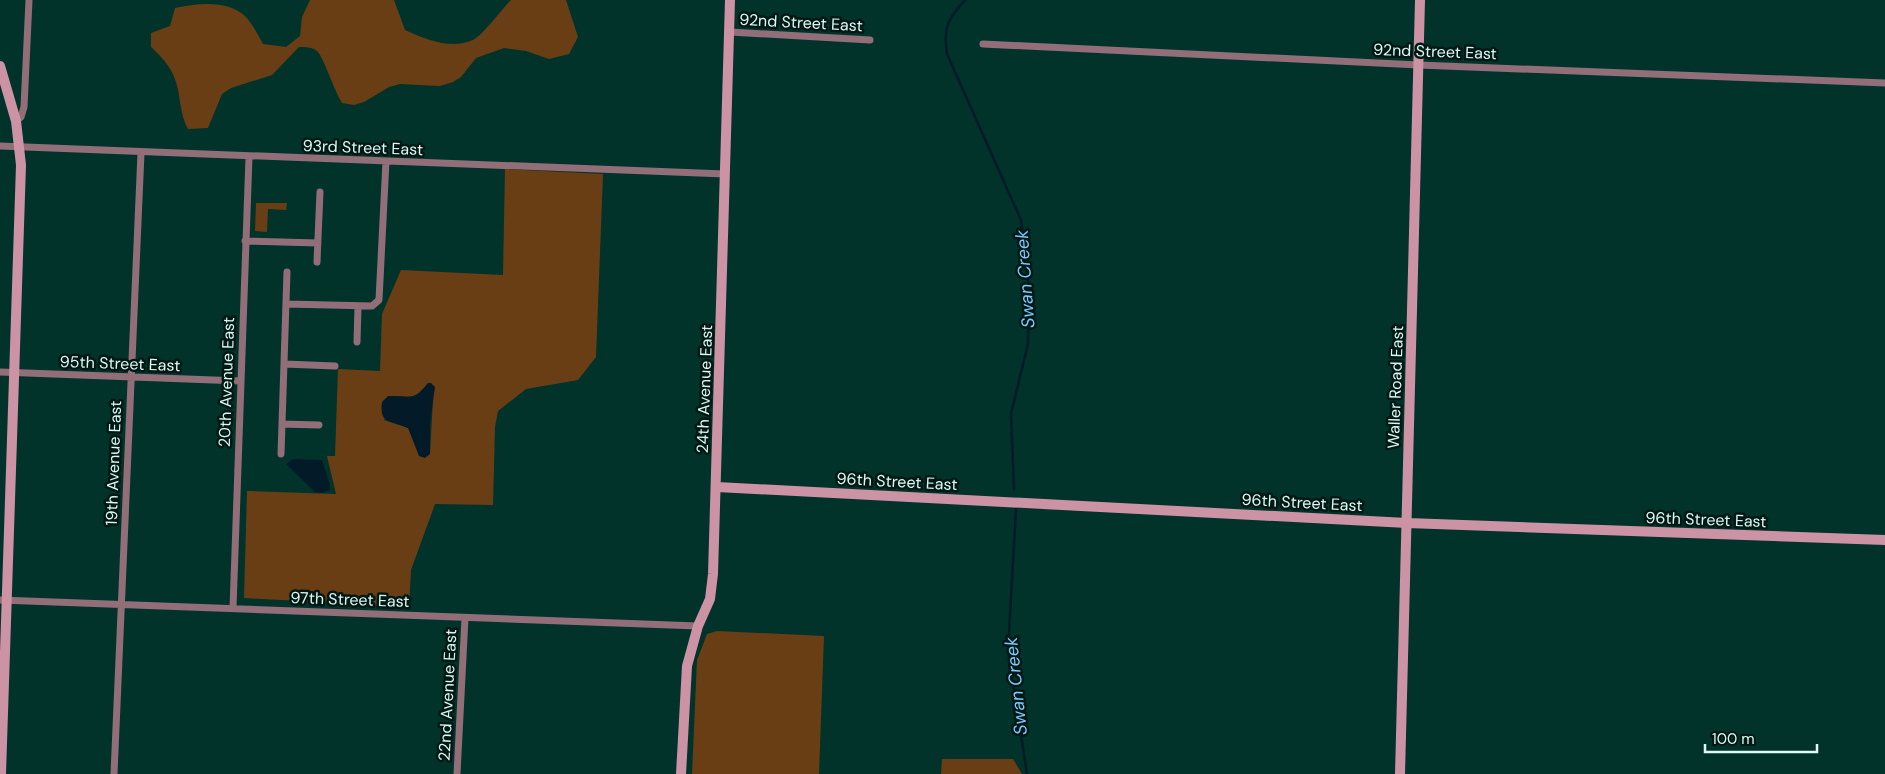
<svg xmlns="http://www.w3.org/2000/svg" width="1885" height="774" viewBox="0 0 1885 774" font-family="'DM Sans',sans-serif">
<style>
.green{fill:#6a3e14;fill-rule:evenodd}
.water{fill:#031a29}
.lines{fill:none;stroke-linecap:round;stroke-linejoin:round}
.stream{stroke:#031a29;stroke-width:2.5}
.street{stroke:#916e78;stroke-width:7}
.secondary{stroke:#cb93a4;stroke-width:10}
.labels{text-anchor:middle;stroke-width:5;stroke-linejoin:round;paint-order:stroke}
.street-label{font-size:16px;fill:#dbf8f1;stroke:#011814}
.water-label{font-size:18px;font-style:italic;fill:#7dcaff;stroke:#011814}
</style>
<rect width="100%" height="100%" fill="#01332b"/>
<path class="green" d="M310,0H394L405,30C425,39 451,50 473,40C484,34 501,10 511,0H566L578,37L569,54L549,59L526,51L504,48L476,58L461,77L453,82L440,86L400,84L389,87L364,102L354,105L342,103C334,90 324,59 318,52C313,47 306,47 299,47L272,75L231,88L222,94L208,128L188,129C179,113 181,95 175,79C171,67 160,55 151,47V33L170,26L175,8C199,3 228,0 246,17C253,25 258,35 263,44L286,47L300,36L302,17Z
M505,169L603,174L596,357L578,380L526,389L498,411L495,427L493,505L435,504L411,570L409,607L244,598L247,491L336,494L327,456H335L338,369L380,371L382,314L401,270L503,275ZM428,383L433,400L430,454L408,428L384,420L398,396C414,398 418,396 428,383Z
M256,203H287L286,210L268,209L267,232L255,231Z
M717,631L824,636L819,774H692L697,660L707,634Z
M942,759H1013L1022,774H941Z"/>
<path class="water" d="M428,383H431L435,387L430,422V454L425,458L419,456L408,428C391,420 379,425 382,402L388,396C412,395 412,403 428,383Z
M293,459L322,460L330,485V490L322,493L315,492L286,464Z"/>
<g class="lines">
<path class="stream" d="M965,0C948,19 943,27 947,54L1021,220L1029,289L1028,344L1011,414L1014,489
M1016,509L1008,651L1027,774"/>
<path class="street" d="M730,32L870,40
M983,44L1419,65L1885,83
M16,121L21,117L24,107L29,0
M0,146L725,174
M245,241L318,243
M317,262L320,192
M286,304L372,306L379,300L386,161
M357,342L358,307
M284,364L335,366
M0,372L240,381
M282,424L319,425
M281,454L287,272
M0,600L698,626
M233,608L249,157
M114,774L141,153
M457,774L465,618"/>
<path class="secondary" d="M0,66L16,121L21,165L1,774
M717,487L1407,523L1885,540
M681,774L687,666L698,626L710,599L713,574L730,0
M1400,774L1420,0"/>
</g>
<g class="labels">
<g class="street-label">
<text transform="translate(801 22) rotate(3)" y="6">92nd Street East</text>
<text transform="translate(1435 51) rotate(2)" y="6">92nd Street East</text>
<text transform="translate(363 147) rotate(2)" y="6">93rd Street East</text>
<text transform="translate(120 363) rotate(2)" y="6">95th Street East</text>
<text transform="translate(226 382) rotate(-88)" y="6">20th Avenue East</text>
<text transform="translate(1395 387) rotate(-88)" y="6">Waller Road East</text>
<text transform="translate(704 389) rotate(-88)" y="6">24th Avenue East</text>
<text transform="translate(113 463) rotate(-88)" y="6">19th Avenue East</text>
<text transform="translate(897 481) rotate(3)" y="6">96th Street East</text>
<text transform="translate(1302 502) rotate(3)" y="6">96th Street East</text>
<text transform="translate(1706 519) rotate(2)" y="6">96th Street East</text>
<text transform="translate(350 599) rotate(2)" y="6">97th Street East</text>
<text transform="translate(447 695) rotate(-87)" y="6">22nd Avenue East</text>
</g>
<g class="water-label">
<text transform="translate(1025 279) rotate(-94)" y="6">Swan Creek</text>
<text transform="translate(1016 686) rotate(-96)" y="6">Swan Creek</text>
</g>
</g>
<path d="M1705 744v8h112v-8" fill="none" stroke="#dbf8f1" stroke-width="2.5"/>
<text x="1712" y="744" font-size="15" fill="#dbf8f1" stroke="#011814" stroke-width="4" paint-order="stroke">100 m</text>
</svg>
